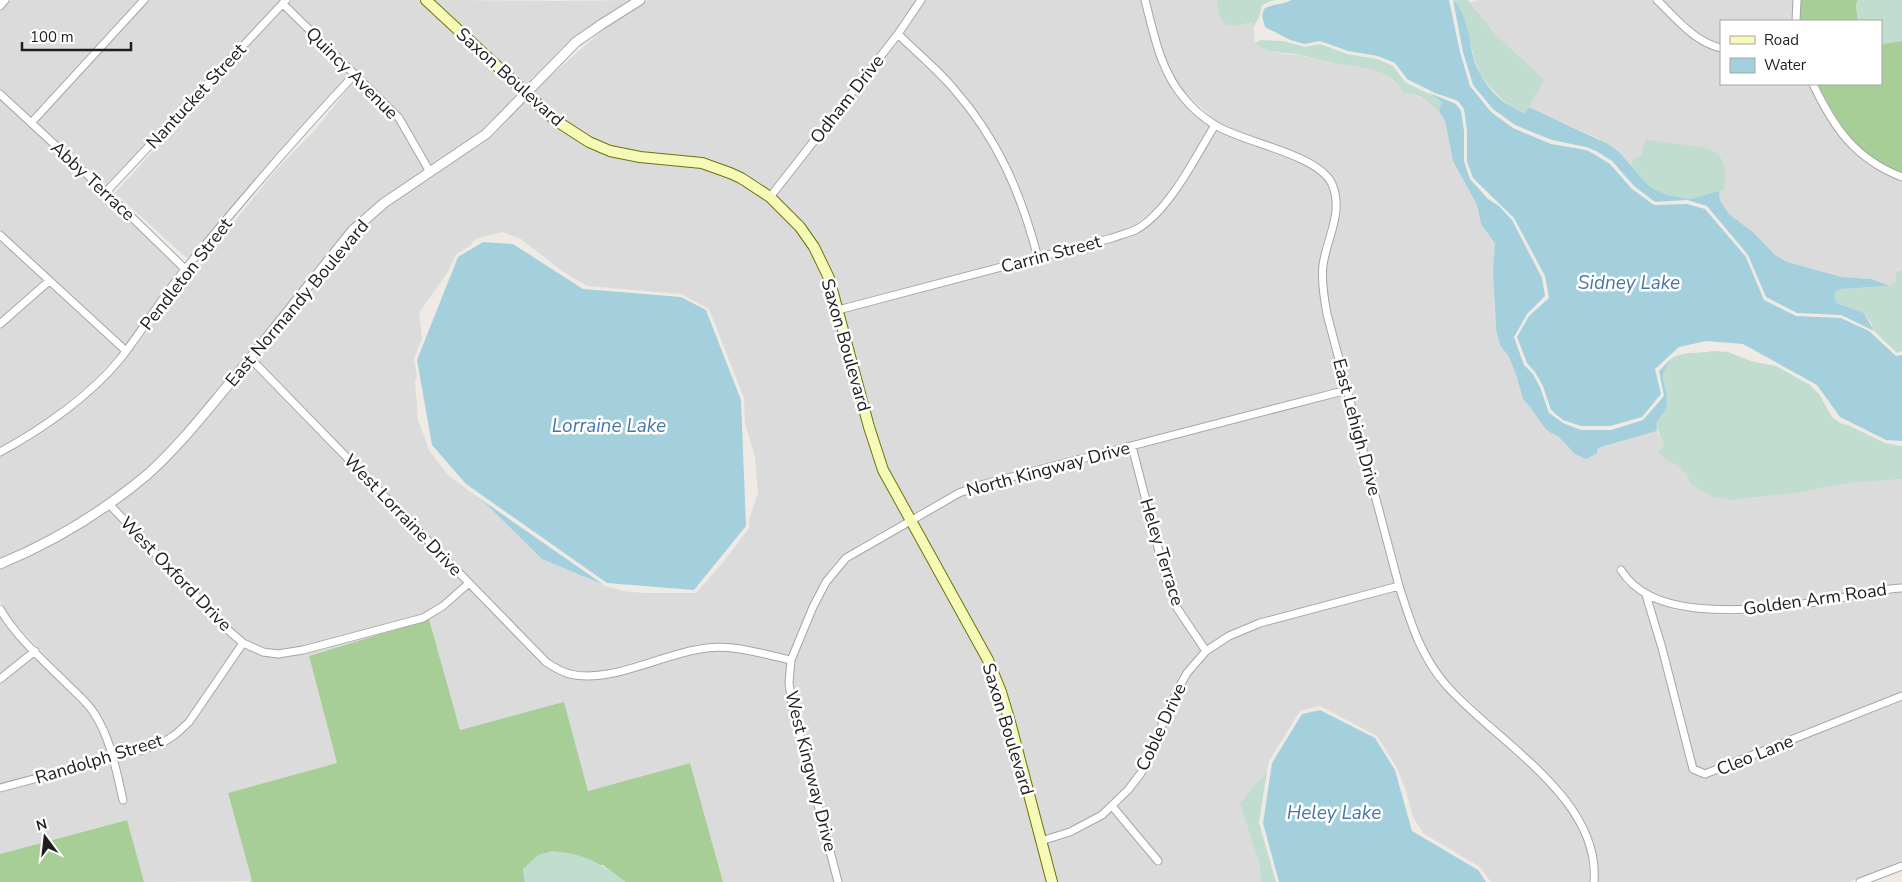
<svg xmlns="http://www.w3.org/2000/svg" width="1902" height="882" viewBox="0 0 1902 882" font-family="'Nunito Sans',sans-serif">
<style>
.residential{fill:#dcdbdb;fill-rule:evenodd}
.forest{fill:#a8ce98}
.wetland{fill:#c0ddd0}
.water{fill:#a4d0dd}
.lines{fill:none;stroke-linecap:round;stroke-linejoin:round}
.minor-casing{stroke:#a5a5a5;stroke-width:9}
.tertiary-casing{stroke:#a5a5a5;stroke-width:11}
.secondary-casing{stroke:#6a7504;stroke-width:12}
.minor{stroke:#fff;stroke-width:7}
.tertiary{stroke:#fff;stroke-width:9}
.secondary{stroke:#f7f9b7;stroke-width:10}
.labels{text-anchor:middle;stroke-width:5;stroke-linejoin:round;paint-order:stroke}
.street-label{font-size:18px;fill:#1e1e1e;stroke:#fff}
.water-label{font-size:19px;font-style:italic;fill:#4777a6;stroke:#fff}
</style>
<rect width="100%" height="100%" fill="#efebe4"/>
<path class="residential" d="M11,0H138L30,117L0,89V12Z
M149,0H281L109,187L36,123Z
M292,0H421L521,94L483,131L431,167L401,115L289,4Z
M432,0L558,1L632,0L574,39L526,88Z
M648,0H916L895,31L769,191L742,174L611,147L573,129L532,94L550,76L610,24Z
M926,0H1141L1155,52L1167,81L1181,100L1210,126L1163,201L1147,216L1135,225L1110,234L1041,253L1031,218L1017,180L992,133L956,85L903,34Z
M1149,0H1217L1223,23L1231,26L1240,25L1253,22L1255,42L1261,48L1277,53L1298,55L1331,63L1362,66L1380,71L1401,86L1404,93L1410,92L1430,103L1439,111L1445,121L1453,161L1477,205L1481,224L1495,245L1494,301L1495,321L1500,345L1509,357L1518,377L1523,399L1530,407L1544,427L1549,432L1558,435L1575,454L1597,453V449L1601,447L1657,431L1664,446L1659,451L1668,462L1678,465L1687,475L1690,484L1731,500L1797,493L1848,483L1902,479V584L1765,605L1723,606L1675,601L1649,591L1636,584L1630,578L1621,565L1616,569L1625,584L1643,597L1659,649L1690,770L1692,773L1706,778L1902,701V861L1849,882H1598L1594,844L1577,810L1561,787L1449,682L1429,656L1415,625L1403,585L1331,313L1327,291V268L1329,250L1341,209L1340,195L1334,180L1322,166L1306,157L1234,130L1217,121L1187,95L1173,76L1162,49Z
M1479,0H1652L1694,41L1711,50L1721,52V84H1809L1836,132L1850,150L1868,165L1902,182V270L1895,272L1896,281L1890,286L1872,279L1842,277L1787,262L1774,254L1754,233L1729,214L1720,200L1719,191L1724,190L1660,143L1647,139L1641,155L1632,160L1631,165L1620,153L1597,138L1529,107L1544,79L1495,34L1470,2Z
M1663,0H1793L1792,21H1721V44L1713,42L1699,34Z
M283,9L349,75L309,124L191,262L115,193Z
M899,40L951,91L986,137L1010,183L1025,221L1034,254L840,305L832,277L775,197Z
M354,81L396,121L424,170L382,199L181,435L146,470L106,501L53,534L20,552L0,560V457L49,428L96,390L121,364L275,171L315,130Z
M527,99L552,123L588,146L702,167L740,182L768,200L797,230L811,249L825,280L866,428L905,519L863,542L844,555L834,564L823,580L810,605L789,655L747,646L719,643L699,644L602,671L585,672L571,670L559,666L548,658L258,361L355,235L379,213L413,187L458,159L488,138ZM502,232L521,239L562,271L587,286L681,294L709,309L744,398L745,423L755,457L758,493L749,519V528L725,560L696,593H644L624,591L605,586L543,559L485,503L448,475L429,450L418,420L415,382L417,376L414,359L422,338L419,313L449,270L456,254L470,246L475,239Z
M0,100L186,268L126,345L0,230Z
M1217,130L1232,138L1303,164L1319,173L1328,184L1332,197L1333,209L1322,247L1319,266V291L1323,315L1342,387L980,481L957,489L911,515L882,455L842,313L1113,242L1138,233L1152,223L1169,206Z
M0,240L43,280L0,319Z
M49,286L121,351L91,383L44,421L0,447V329Z
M253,367L464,583L441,603L421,614L302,646L277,650L263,648L245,640L230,627L115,505L151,476L186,441L218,404Z
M1344,395L1395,583L1259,619L1228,632L1207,646L1180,606L1169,578L1136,449Z
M1129,451L1162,581L1174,610L1201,651L1184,670L1175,686L1138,771L1125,787L1099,812L1069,829L1043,836L1013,721L915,522L961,497L983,489Z
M109,509L238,644L187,719L174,731L162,738L141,746L115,753L107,729L96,709L10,618L0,601V569L23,559L56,541Z
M909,526L985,662L997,693L1048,882H842L795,704L793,683L795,661L817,609L829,585L840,570L849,562L867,550Z
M469,589L544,665L559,675L570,678L585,680L603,679L701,653L720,651L746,654L787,663L786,683L788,705L834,882H723L690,763L588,791L564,703L460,730L429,619L445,610Z
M1397,591L1408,627L1423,660L1444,688L1555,792L1571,814L1587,847L1590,882H1491L1480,867L1423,833L1413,817L1405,788L1397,768L1377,736L1320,706L1300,711L1269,761L1267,771L1259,780L1251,834L1259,862L1261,882H1056L1045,844L1071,837L1103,819L1111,812L1158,867L1163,862L1117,807L1131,793L1145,775L1181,691L1190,676L1209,654L1231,639L1262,627Z
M1902,592V692L1715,766L1705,770L1696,766L1666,647L1652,601L1675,610L1724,615L1767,613Z
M0,616L4,623L29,651L0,674Z
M380,634L309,656L337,763L228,793L252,881L144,882L126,820L0,854V792L110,763L121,804L128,803L118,761L144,754L165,746L178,737L192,724L244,648L262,656L278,658L304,654Z
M35,657L91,715L101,733L108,755L0,784V683Z"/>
<path class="forest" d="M1801,0H1858L1856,5L1858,21H1800Z
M1902,41V173C1854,154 1841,126 1817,84H1881V44Z
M429,619L460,730L564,702L588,791L690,763L723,882H625L603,865L523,869L525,882H249L252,881L228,793L337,763L309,656Z
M127,820L144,882H0V854Z"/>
<path class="wetland" d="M1217,0H1276L1271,1L1262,5L1259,18L1253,27L1252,22C1226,29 1219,28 1217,0Z
M1454,0H1468L1495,34L1544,79L1541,87L1525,113C1512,109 1503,101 1494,91C1488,85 1481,78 1478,69C1469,46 1469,21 1454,0Z
M1858,0H1902V41L1881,44V21H1858L1856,5Z
M1261,40L1283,41L1305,47L1320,44L1347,54L1377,59L1393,66L1405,82L1437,98L1443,104L1439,111C1430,104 1417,91 1404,93C1388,66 1360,67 1333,63C1320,61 1308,56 1295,54C1281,52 1266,54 1255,43Z
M1646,139C1663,144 1705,144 1716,153C1727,161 1726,178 1724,190L1690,199L1667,195L1650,187L1631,165L1632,160L1641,155Z
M1902,270V351L1897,353L1874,331L1871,323L1864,313L1837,303L1834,295L1837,291L1842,289L1890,286L1896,281L1895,272Z
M1713,351L1728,352L1751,361L1776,366L1810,385L1819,394L1832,417L1840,423L1848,425L1885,443L1902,446V479L1848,483L1797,493L1731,500L1711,496L1690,484L1687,475L1678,465L1668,462L1658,451L1664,446L1655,423C1659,419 1664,413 1666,407C1670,392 1653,367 1674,357C1685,351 1701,354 1713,351Z
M1267,771L1259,823L1276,882H1261L1259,862L1240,804Z
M553,851C585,854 601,863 625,882H525L523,869L538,855Z"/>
<path class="water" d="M1291,0H1449L1460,52L1470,86L1491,112L1513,128L1551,144L1586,150L1594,154L1610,164L1632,189L1654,205L1687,204L1705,209L1746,257L1764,300L1796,316L1841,318L1869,331L1896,356L1902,355V441L1886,440L1840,417L1817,385L1743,344L1706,341L1679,347L1655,369L1661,394L1642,417L1610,426H1581L1563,420L1551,410L1543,386L1535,372L1527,363L1517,337L1529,316L1549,298L1545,276L1514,218L1473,178L1467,162V131L1464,109L1458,101L1435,93L1407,79L1395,63L1378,56L1348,51L1320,41L1304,44L1290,40L1265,27L1262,16L1264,9C1273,3 1284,5 1291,0Z
M1453,0C1462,7 1466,23 1469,35C1471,47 1473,61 1479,72C1488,90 1506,107 1525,113L1529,107L1608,144L1620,153L1650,187L1667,195L1690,199L1719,191L1720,200L1729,214L1754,233L1774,254L1787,262L1842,277L1872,279L1890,286L1842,289L1837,291L1834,295L1837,303L1864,313L1874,331L1841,315L1797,313L1766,297L1748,255L1707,206L1687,200L1655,202L1634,186L1612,161L1596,151L1586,147L1552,140L1515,125L1493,109L1473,85L1463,52Z
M1427,92L1456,104L1461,111L1464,131V161L1470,179L1488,199L1499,206L1512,220L1542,278L1545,296L1527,314L1514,337L1524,365L1533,374L1540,387L1549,413L1563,423L1581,430H1611L1643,420L1664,396L1659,371L1670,360C1657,378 1667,384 1667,402C1667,411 1660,417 1656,423L1657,431L1601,447L1597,449V453L1586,459L1575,454L1558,436L1549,432L1544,427L1530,407L1523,399L1517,377L1509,357L1500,345L1496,329L1493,271L1495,244L1481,224L1477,205L1453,161L1445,121L1439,111L1442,103L1437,98Z
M483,242L513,244L583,289L681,297L706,310L741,400L746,526L694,590L607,583L466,484L432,445L417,360L458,257Z
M469,491L604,585L542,559L485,503Z
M1320,710L1375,738L1395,770L1412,831L1478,870L1486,882H1279L1263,823L1272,763L1302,714Z"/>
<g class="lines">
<defs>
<path id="minor" d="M1145,0C1154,34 1160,70 1184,98C1192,108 1204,118 1215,125C1244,143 1318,154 1332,184C1344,212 1327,237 1323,265C1321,281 1324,298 1327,314L1399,586C1411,623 1420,655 1446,685C1495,741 1601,798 1594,882
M1657,0C1676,18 1694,42 1721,48
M283,4L399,118L430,172
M0,6L5,0
M1796,21L1797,0
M898,34C916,52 937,69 953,88C998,139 1021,193 1038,258
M1813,84C1834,128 1855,159 1902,177
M0,94L106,192L185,269
M31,123L144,0
M106,192L286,0
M770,197L898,34L921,0
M0,235L126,351
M838,310L1112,238C1120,235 1129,233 1137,229C1169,211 1196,156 1215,125
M0,324L49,281
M250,358L546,662C554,667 561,672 570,674C608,684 661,655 700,649C730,643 762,654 791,660
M1132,446L1166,579L1177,608L1206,651
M0,452C41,430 90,396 120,359C143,330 163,296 187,267C240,202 296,137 354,75
M109,504L228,630L243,643L263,652L278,654L303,650L423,618L443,606L469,583
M1621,570C1637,596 1667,605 1696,608C1746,613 1793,606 1841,598C1861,594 1882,589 1902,588
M1646,595L1662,648L1693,769L1705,774L1902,696
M0,609C17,638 45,662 68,685C77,694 88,703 94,713C111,739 116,770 123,800
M0,679L35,651
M0,788L142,750L164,742L176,734L189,722L243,643
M1112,806L1158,861
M1041,841L1070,832L1102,815L1128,790L1141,773L1178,689L1187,673L1206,651L1229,636L1260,623L1399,586
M838,882L792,705L789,683L791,660L813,607L826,582L846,558L959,493L981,485L1347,390
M1860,882L1902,866"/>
<path id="tertiary" d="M0,564C53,542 104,511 148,474C178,447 203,415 229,384C271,334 311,282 352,231L384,203L486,134L576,42L602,24L640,0"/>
<path id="secondary" d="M426,0L555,120L589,142L610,151L640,157L702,163L730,173L741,178L770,197L800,227L814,247L829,278L869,427L883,470L988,660L1001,692L1010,722L1052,882"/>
</defs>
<use href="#minor" class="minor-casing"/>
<use href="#tertiary" class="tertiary-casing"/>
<use href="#secondary" class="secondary-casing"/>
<use href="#minor" class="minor"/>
<use href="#tertiary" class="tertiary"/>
<use href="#secondary" class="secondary"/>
</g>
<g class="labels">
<g class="street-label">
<text transform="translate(352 73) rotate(45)" y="6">Quincy Avenue</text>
<text transform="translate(510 77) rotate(42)" y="6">Saxon Boulevard</text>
<text transform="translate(196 96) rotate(-47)" y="6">Nantucket Street</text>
<text transform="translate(847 99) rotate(-52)" y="6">Odham Drive</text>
<text transform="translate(93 181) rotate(43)" y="6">Abby Terrace</text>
<text transform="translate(1051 254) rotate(-15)" y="6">Carrin Street</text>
<text transform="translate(186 274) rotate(-52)" y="6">Pendleton Street</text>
<text transform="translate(297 303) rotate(-50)" y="6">East Normandy Boulevard</text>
<text transform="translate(846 345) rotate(74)" y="6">Saxon Boulevard</text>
<text transform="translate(1357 427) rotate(75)" y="6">East Lehigh Drive</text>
<text transform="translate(1048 469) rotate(-15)" y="6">North Kingway Drive</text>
<text transform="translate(403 515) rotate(46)" y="6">West Lorraine Drive</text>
<text transform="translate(1162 552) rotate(73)" y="6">Heley Terrace</text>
<text transform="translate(176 574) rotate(46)" y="6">West Oxford Drive</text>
<text transform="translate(1815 599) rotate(-8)" y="6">Golden Arm Road</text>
<text transform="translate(1161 727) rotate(-65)" y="6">Coble Drive</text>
<text transform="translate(1008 729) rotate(73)" y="6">Saxon Boulevard</text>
<text transform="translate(1755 755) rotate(-22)" y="6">Cleo Lane</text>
<text transform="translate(99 759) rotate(-17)" y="6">Randolph Street</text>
<text transform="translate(811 771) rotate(76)" y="6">West Kingway Drive</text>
</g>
<g class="water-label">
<text x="1629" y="289">Sidney Lake</text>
<text x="609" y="432">Lorraine Lake</text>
<text x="1334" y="819">Heley Lake</text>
</g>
</g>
<rect x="1720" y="20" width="162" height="65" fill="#ffffff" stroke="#a5a5a5"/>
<rect x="1730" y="36" width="25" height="8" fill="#f7f9b7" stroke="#a5a5a5"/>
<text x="1764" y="45" font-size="15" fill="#1e1e1e">Road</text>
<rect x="1730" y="58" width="25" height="15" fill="#a4d0dd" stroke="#a5a5a5"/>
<text x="1764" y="70" font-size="15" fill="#1e1e1e">Water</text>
<g transform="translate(45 837) rotate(345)" stroke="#ffffff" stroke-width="4" paint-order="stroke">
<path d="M0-4L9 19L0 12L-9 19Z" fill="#1e1e1e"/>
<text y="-8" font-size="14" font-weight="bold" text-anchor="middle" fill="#1e1e1e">N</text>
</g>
<path d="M22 42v8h109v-8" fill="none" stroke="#1e1e1e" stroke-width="2.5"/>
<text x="30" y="42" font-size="15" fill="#1e1e1e" stroke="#ffffff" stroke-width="4" paint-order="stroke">100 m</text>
</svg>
